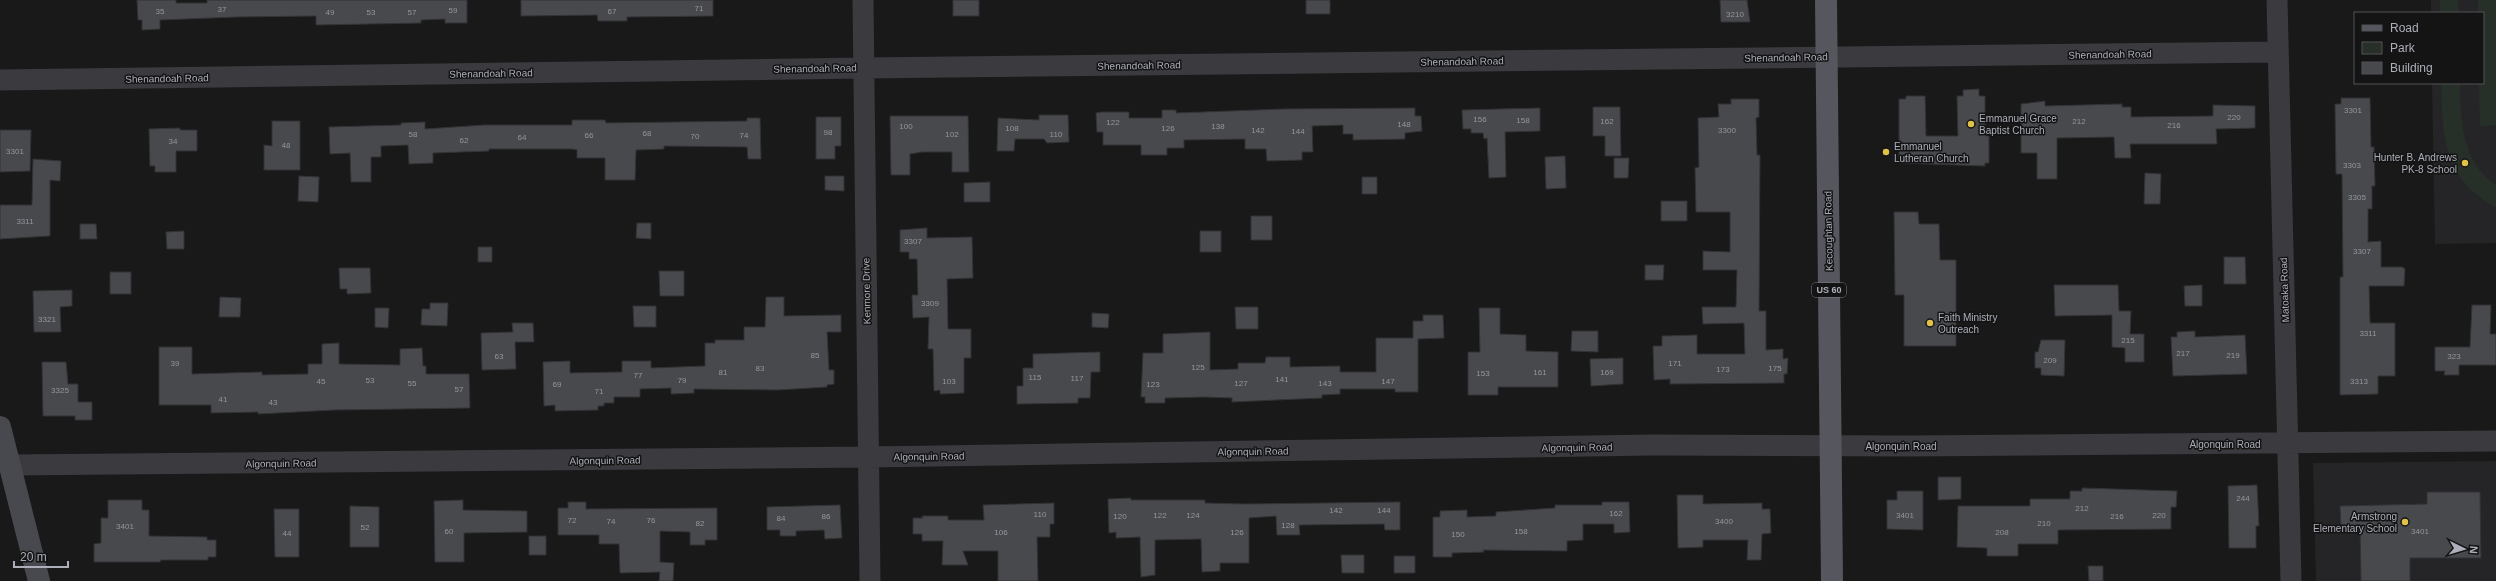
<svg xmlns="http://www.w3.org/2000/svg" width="2496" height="581" viewBox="0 0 2496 581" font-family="Arial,sans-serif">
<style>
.built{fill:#252527}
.green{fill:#272f29}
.building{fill:#48494d;stroke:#333336}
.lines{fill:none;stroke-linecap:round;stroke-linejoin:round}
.minor{stroke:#3a3a3f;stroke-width:21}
.secondary{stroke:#48494f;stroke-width:22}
.primary{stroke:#56575e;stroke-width:22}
.poi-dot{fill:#e2c149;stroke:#141415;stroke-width:1.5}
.labels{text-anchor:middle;stroke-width:3;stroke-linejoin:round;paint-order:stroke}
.number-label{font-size:8px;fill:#93969e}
.shield{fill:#141415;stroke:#7e8088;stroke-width:1}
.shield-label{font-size:9px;font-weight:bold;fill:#acafb9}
.street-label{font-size:10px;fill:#acafb9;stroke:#141415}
.poi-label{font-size:10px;fill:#acafb9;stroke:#141415;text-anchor:start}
</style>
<rect width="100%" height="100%" fill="#19191a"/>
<path class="built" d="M2431,0H2496V243L2435,244L2432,83H2483V13H2431Z
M2496,461V581H2316L2313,463Z"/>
<path class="green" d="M2440,0H2458L2459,13H2440Z
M2478,0H2496V125L2480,126L2479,83H2483V13H2478Z
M2441,83H2460C2460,119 2462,163 2496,185V207C2444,181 2442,134 2441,83Z"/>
<path class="building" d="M137,0H176V3H207V0H467V23H445V19L421,20V23L316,25V16L236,17L160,20V29L142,30V20H138Z
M521,0H713V16L627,17V21H598L597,15L521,16Z
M953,0H979V16H953Z
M1306,0H1330V14H1306Z
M1720,0H1747L1750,22H1721Z
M1979,89V96H1985V136H1989V163H1985V166L1899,163V99H1906V96H1925L1926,136H1958L1957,96H1963V90Z
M2341,98H2370L2371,147H2374L2375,186H2372V209H2368V242L2381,241V267H2402L2405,269L2404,286H2369L2370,323H2395V376H2378V394L2340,395V277H2343L2342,174H2336L2335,104H2341Z
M1731,99H1759V117L1756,118L1757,155H1760L1759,311H1766V350L1783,349V359L1788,358L1787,374H1784V383L1670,384V379L1654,380L1653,346H1662V336L1697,335V354H1745L1744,323L1703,324L1702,307H1736L1737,270H1703V251L1730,252V212H1696L1695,168L1699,167L1698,118L1719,117L1718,104H1731Z
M2045,101V106L2122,104V107H2131V117L2213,116V105L2255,106V128L2216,129L2217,144H2130L2131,158H2115L2114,137L2057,138V179H2037V153H2021V104Z
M1593,107H1620L1621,156H1605V136H1593Z
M1415,108V116H1421L1422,131L1405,133V139L1353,140V134H1343V125L1312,126L1313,152H1302V160L1267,161L1266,149H1245V139L1184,140V148H1167V155H1141V145H1103V132H1097L1096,113L1102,112H1129V118H1162V110H1176V113L1284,109Z
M1540,108V131L1505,132L1506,177L1489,178L1487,138L1484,139L1483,133H1471V129H1463L1462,110Z
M1039,115H1068L1069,142L1047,143L1044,139H1015L1014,151H997L998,118L1039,120Z
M890,116H968L969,172H952V152H922L910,154V175H891Z
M816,117H841V146H835V159H816Z
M747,118H760L761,159H748L747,147L664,146V149L636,150L635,180H605V158H577V150L572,149H489V151L433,153V163L409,164L408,145L381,146V157H371V182H351L350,153L330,154L329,127L401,125V123L425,122V129L484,125H572V120H605L606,123L747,121Z
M272,121H300V170H264V145L272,146Z
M180,128V130H197V151H176V172H155V166H150L149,129Z
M0,130H31L30,171L0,172Z
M1565,156L1566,188L1546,189L1545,157Z
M1614,158H1629L1628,178H1614Z
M33,159L61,161L60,181L50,180V236L0,239V205H32Z
M2145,173L2161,174L2160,204H2144Z
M299,176L319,177L318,202L298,201Z
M825,176H844V191L825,190Z
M1362,177H1377V194H1362Z
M990,182V202H964V183Z
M1661,201H1687V221H1661Z
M1894,212H1918L1919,224H1939L1940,260H1956V346H1904V295H1895Z
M1251,216H1272V240H1251Z
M637,223H651V239L636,238Z
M80,224H96L97,239H80Z
M927,228V238L972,237L973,278L947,279L948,329H971V358H964V393L942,394H940V390L934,391L933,349H928L929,317L913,318L912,295H918L917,259H909V252H900V230Z
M184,231V249H167L166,232Z
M1200,231H1221V252H1200Z
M478,247H492V262H478Z
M2224,257H2245L2246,284H2224Z
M1645,265H1664L1663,280H1645Z
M339,268H370L371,293L347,294V289H340Z
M659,271H684V296H660Z
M110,272H131V294H110Z
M2054,285H2118L2119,311H2131L2130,334H2144V362H2125V348L2112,347V315L2055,316Z
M2202,285V306H2185L2184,286Z
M72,290V306L60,307L61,332H34L33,291Z
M220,297L241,298L240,317H219Z
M766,297H784V316L841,315V332H827L829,370H834V384L827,385V387L777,390L694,389V393L671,394V388L640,389V397H614V403H604V406H598V410L555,411V405L544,406L543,362L570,361V373L622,372V361H651V368L705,366V343H715V340H744V327H765Z
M430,303H448L447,326L421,325L422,309H430Z
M2472,305H2491L2490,334H2496V365H2459V375H2444L2445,371H2435V347H2470Z
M633,306H656V327H634Z
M1235,307H1258V329H1236Z
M375,308H389L388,328L375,327Z
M1479,308H1500V334L1526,335V351L1558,352V387H1498V395H1468V352H1480Z
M1092,313L1109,314L1108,328L1092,327Z
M1423,315H1443L1444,338L1418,339V392H1395V389H1340V394L1322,395V398L1232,402V398L1203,397L1165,398V403H1145V397H1141L1143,353H1163V334L1210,332V370L1238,369V363H1265L1266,357H1290V367L1340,366V372H1376V338H1413V321H1423Z
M512,323H533L534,342H515L516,369L482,370L481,333L513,332Z
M1572,331H1598V352L1571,351Z
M2195,331V337L2245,335L2247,374L2173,376L2171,337H2177V332Z
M2041,340H2065L2064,376L2041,375V368H2035V352H2038Z
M339,343V364L400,365V349L422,348L423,366H426V374H469L470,408L334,410L258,414V412L211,413V405H159V347H192V374L262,372V375L308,374V364H322V344Z
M1100,352V372H1091L1090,398H1078V403L1017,404V386H1023V368H1033V354Z
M1623,358V384L1591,386L1590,359Z
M42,362H66L68,384H78V402H92V420H75V416H43Z
M1938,477H1961V499L1938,500Z
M2257,485L2259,526H2256V548H2229L2228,486Z
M2082,488L2177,491L2176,507H2171V529L2058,530V544H2018V556H1987V548L1957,547L1958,506H2030V499H2070V491H2082Z
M1897,491H1923V530L1887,529V500H1897Z
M2427,492H2480L2481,558H2410V581H2361L2360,526L2341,525L2340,506L2427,504Z
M1677,495H1703V504L1762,503V509H1770L1771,533L1762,534L1761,560H1747L1748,540H1703V547L1678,548Z
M1131,498V500H1205V503L1244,504L1400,502V530H1385L1384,524L1299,525L1300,535H1277L1276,516L1249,518V563H1220V571L1202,572L1201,539L1155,540V575L1141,577L1140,537L1116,538V532L1109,533L1108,499Z
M108,500H142V510H149V536L207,537V540H216V557H208V560H161L160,562H94V544L101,543V518H108Z
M463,500V510L527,511V532L464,533V562H435L434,501Z
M568,502H586V509L717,508V540H705V545H690V532L660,531V562L674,563L673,581H659L660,572L620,573L619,544H599V535H558V508H568Z
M1602,502H1629L1630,532L1614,533V524H1583V540L1567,541V551L1483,550L1484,552L1452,553V557H1433V517H1440V511L1467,510V517L1496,516V512L1555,508V505H1602Z
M1054,503V524H1050V537H1037L1038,581H998V551H963L968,565H942L943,541H922V534H913V518H923L922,516H948V520H984L983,505Z
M840,505L842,538L825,539L824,530L796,531V536H780V530H767V507Z
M350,506L379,507V547H350Z
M274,509H299V557H275Z
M529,536H546V555H529Z
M1341,555H1364V573H1342Z
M1394,556H1415V573H1394Z
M2088,566H2103V581H2089Z"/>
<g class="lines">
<path class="minor" d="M863,0L870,581
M2277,0L2291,581
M0,80L864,68L2277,52
M10,465L868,457L1652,445L1908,446L2496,441"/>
<path class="secondary" d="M0,427L39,581"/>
<path class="primary" d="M1826,0L1832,581"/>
</g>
<g class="poi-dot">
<circle cx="1971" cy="124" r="4"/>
<circle cx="1886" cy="152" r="4"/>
<circle cx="2465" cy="163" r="4"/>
<circle cx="1930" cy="323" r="4"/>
<circle cx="2405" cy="522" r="4"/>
</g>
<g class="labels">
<g class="number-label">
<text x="699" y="11">71</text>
<text x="222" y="12">37</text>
<text x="453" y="13">59</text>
<text x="160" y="14">35</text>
<text x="612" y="14">67</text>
<text x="330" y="15">49</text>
<text x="371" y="15">53</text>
<text x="412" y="15">57</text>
<text x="1735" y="17">3210</text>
<text x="2353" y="113">3301</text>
<text x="2234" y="120">220</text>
<text x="1480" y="122">156</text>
<text x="1523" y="123">158</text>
<text x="1607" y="124">162</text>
<text x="2079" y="124">212</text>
<text x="1113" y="125">122</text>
<text x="1404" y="127">148</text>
<text x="2174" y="128">216</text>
<text x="906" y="129">100</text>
<text x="1218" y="129">138</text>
<text x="1012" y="131">108</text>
<text x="1168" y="131">126</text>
<text x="1258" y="133">142</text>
<text x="1727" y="133">3300</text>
<text x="1298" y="134">144</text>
<text x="828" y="135">98</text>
<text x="647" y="136">68</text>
<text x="413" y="137">58</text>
<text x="952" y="137">102</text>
<text x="1056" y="137">110</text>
<text x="589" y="138">66</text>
<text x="744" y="138">74</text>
<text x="695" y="139">70</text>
<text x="522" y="140">64</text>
<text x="464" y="143">62</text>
<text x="173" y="144">34</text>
<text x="286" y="148">48</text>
<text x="15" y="154">3301</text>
<text x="2352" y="168">3303</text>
<text x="2357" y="200">3305</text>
<text x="25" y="224">3311</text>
<text x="913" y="244">3307</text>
<text x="2362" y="254">3307</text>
<text x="930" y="306">3309</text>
<text x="47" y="322">3321</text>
<text x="2368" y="336">3311</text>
<text x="2128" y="343">215</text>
<text x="2183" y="356">217</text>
<text x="815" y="358">85</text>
<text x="2233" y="358">219</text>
<text x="499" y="359">63</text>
<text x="2454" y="359">323</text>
<text x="2050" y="363">209</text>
<text x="175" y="366">39</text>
<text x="1675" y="366">171</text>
<text x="1198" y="370">125</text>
<text x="760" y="371">83</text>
<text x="1775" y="371">175</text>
<text x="1723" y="372">173</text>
<text x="723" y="375">81</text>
<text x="1540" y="375">161</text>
<text x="1607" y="375">169</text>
<text x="1483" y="376">153</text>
<text x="638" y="378">77</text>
<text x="1035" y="380">115</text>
<text x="1077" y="381">117</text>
<text x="1282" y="382">141</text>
<text x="370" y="383">53</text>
<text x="682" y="383">79</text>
<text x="321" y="384">45</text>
<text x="949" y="384">103</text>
<text x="1388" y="384">147</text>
<text x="2359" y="384">3313</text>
<text x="412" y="386">55</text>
<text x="1241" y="386">127</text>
<text x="1325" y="386">143</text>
<text x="557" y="387">69</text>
<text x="1153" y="387">123</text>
<text x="459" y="392">57</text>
<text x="60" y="393">3325</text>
<text x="599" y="394">71</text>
<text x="223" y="402">41</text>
<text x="273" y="405">43</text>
<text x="2243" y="501">244</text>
<text x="2082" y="511">212</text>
<text x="1336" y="513">142</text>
<text x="1384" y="513">144</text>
<text x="1616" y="516">162</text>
<text x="1040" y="517">110</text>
<text x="1160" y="518">122</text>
<text x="1193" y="518">124</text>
<text x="1905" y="518">3401</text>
<text x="2159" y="518">220</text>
<text x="826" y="519">86</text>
<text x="1120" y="519">120</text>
<text x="2117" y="519">216</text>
<text x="781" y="521">84</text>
<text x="572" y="523">72</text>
<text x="651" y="523">76</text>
<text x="611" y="524">74</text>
<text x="1724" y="524">3400</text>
<text x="700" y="526">82</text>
<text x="2044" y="526">210</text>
<text x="1288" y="528">128</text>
<text x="125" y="529">3401</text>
<text x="365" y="530">52</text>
<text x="449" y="534">60</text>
<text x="1521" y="534">158</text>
<text x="2420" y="534">3401</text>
<text x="1001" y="535">106</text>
<text x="1237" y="535">126</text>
<text x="2002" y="535">208</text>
<text x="287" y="536">44</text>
<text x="1458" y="537">150</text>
</g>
<rect class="shield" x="1812" y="283" width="34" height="14" rx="3"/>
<g class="shield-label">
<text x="1829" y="293">US 60</text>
</g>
<g class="street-label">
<text transform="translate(2110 54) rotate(-1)" y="4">Shenandoah Road</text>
<text transform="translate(1786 57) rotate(-1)" y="4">Shenandoah Road</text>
<text transform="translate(1462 61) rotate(-1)" y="4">Shenandoah Road</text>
<text transform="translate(1139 65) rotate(-1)" y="4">Shenandoah Road</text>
<text transform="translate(815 68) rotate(-1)" y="4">Shenandoah Road</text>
<text transform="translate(491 73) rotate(-1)" y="4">Shenandoah Road</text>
<text transform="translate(167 78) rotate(-1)" y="4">Shenandoah Road</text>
<text transform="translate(1828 231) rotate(-91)" y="4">Kecoughtan Road</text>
<text transform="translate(2284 290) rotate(-92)" y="4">Matoaka Road</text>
<text transform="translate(866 291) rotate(-91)" y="4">Kenmore Drive</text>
<text x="2225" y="448">Algonquin Road</text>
<text x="1901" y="450">Algonquin Road</text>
<text transform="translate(1577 447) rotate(-1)" y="4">Algonquin Road</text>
<text transform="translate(1253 451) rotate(-1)" y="4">Algonquin Road</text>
<text transform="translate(929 456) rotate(-1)" y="4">Algonquin Road</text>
<text transform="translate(605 460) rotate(-1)" y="4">Algonquin Road</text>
<text transform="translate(281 463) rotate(-1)" y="4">Algonquin Road</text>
</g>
<g class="poi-label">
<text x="1979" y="122">Emmanuel Grace<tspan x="1979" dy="12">Baptist Church</tspan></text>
<text x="1894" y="150">Emmanuel<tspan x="1894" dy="12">Lutheran Church</tspan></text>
<text x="2457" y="161" text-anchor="end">Hunter B. Andrews<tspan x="2457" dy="12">PK-8 School</tspan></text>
<text x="1938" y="321">Faith Ministry<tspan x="1938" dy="12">Outreach</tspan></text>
<text x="2397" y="520" text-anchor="end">Armstrong<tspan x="2397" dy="12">Elementary School</tspan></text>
</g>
</g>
<rect x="2354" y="12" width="130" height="72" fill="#141415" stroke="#515257"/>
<rect x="2362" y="25" width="20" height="6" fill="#56575e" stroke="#515257"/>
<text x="2390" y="32" font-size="12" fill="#acafb9">Road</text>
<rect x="2362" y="42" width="20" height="12" fill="#272f29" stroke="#515257"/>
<text x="2390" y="52" font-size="12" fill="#acafb9">Park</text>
<rect x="2362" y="62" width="20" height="12" fill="#48494d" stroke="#515257"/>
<text x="2390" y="72" font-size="12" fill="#acafb9">Building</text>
<g transform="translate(2464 549) rotate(95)" stroke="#141415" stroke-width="3" paint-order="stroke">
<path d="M0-3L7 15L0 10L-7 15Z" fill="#acafb9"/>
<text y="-6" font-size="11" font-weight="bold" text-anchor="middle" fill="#acafb9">N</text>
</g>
<path d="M14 561v6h54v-6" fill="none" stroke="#acafb9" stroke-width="2"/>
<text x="20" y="561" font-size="12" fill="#acafb9" stroke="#141415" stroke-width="3" paint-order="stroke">20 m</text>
</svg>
